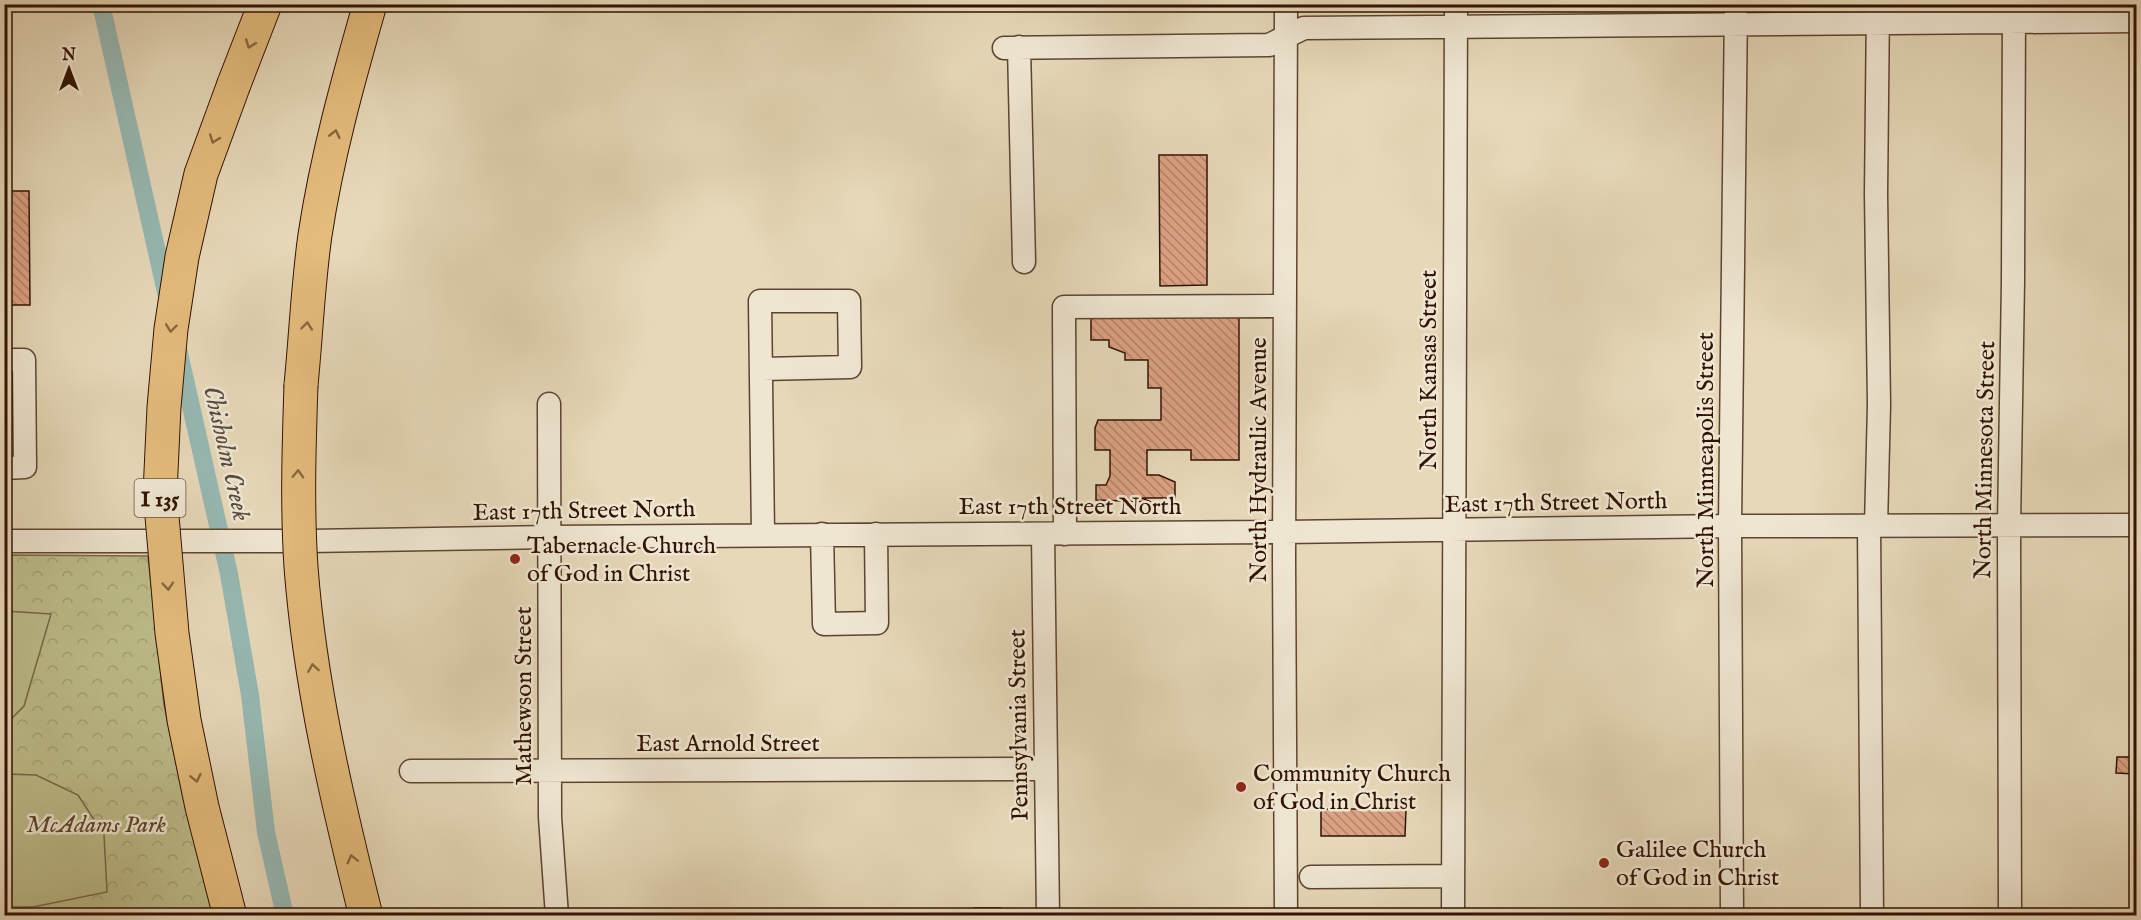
<svg xmlns="http://www.w3.org/2000/svg" width="2141" height="920" viewBox="0 0 2141 920" font-family="'IM FELL English',serif">
<style>
.forest{fill:url(#forest-crowns);stroke:#776846;stroke-width:1.5}
.pitch{fill:#bdbc8a;stroke:#776846;stroke-width:1.5}
.lines{fill:none;stroke-linecap:round;stroke-linejoin:round}
.canal{stroke:#96b9b3;stroke-width:18}
.building{fill:url(#building-back-hatch);stroke:#311302;stroke-width:1.5}
.minor-casing{stroke:#5e4430;stroke-width:25}
.highway-casing{stroke:#311302;stroke-width:35}
.minor{stroke:#efe6d2;stroke-width:22}
.highway{stroke:#e3bc7c;stroke-width:33}
.highway-bridge-casing{stroke:#311302;stroke-width:35;stroke-linecap:butt}
.highway-bridge{stroke:#e3bc7c;stroke-width:33}
.oneway{stroke:#8a683f}
.poi-dot{fill:#8f2418;stroke:#efe6d2;stroke-width:2}
.labels{text-anchor:middle;stroke-width:5;stroke-linejoin:round;paint-order:stroke}
.shield{fill:#efe6d2;stroke:#6a5240;stroke-width:1.5}
.shield-label{font-size:22px;font-weight:bold;fill:#311302}
.street-label{font-size:24px;fill:#311302;stroke:#efe6d2}
.poi-label{font-size:24px;fill:#311302;stroke:#efe6d2;text-anchor:start}
.park-label{font-size:24px;font-style:italic;fill:#5b462b;stroke:#efe6d2}
.water-label{font-size:26px;font-style:italic;fill:#544d40;stroke:#efe6d2}
</style>
<defs>
<pattern id="forest-crowns" width="20" height="18" patternUnits="userSpaceOnUse" patternTransform="scale(1.5)"><rect width="20" height="18" fill="#bdbc8a"/><path d="M2 6a3 3 0 1 1 6 0M12 15a3 3 0 1 1 6 0" fill="none" stroke="#a3a175"/></pattern>
<pattern id="building-back-hatch" width="6" height="6" patternUnits="userSpaceOnUse" patternTransform="scale(1.5)"><rect width="6" height="6" fill="#dba183"/><path d="M-1 5l2 2M0 0l6 6M5-1l2 2" fill="none" stroke="#b28269"/></pattern>
</defs>
<rect width="100%" height="100%" fill="#e6d8b9"/>
<filter id="stains"><feTurbulence type="fractalNoise" baseFrequency=".00333" numOctaves="4"/><feColorMatrix values="0 0 0 0 .2 0 0 0 0 .09 0 0 0 0 .02 0 0 0 .5 -.17"/></filter>
<radialGradient id="worn" r=".72"><stop offset=".6" stop-color="#630" stop-opacity="0"/><stop offset="1" stop-color="#630" stop-opacity=".3"/></radialGradient>
<path class="forest" d="M5,555L148,556L164,705L183,797L213,915L5,916Z"/>
<path class="pitch" d="M5,611L51,614L24,706L5,725Z
M5,774L36,775L78,795L104,835L107,892L33,907H5Z"/>
<g class="lines">
<path class="canal" d="M101,4L168,301
M178,349L229,574L250,695L266,832L285,916"/>
</g>
<path class="building" d="M1159,155H1207V285L1160,286Z
M4,191H29L30,305H4Z
M1091,315H1239V460H1191V450H1147V475H1159L1175,482V498H1142L1151,502L1096,500V485H1106L1110,476V450H1095V428L1098,420H1161V388H1148V360H1125V353L1109,347V340H1091Z
M2117,757H2136L2135,774L2116,773Z
M1321,809H1406L1405,836H1321Z
M974,908H1001V916H974Z"/>
<g class="lines">
<defs>
<path id="minor" d="M1286,4L1284,560L1286,916
M1019,47L1024,262
M1004,48L1269,45L1304,28L2136,21
M4,360H24L25,467L4,468
M761,369L850,367L849,301H760L763,535
M549,404L550,817L557,916
M1869,526L1872,916
M1876,526L1879,405L1876,194L1878,4
M822,534L824,624L877,623L876,534
M1043,534L1048,916
M1065,534L1064,307L1285,306
M4,541H309L551,537L1284,532L1730,526L2136,525
M411,771L1046,769
M1311,877L1453,876
M1453,916L1456,4
M1732,916L1730,526L1736,4
M2010,916L2009,526L2013,281L2014,4"/>
<path id="highway" d="M234,84L265,4
M301,385C306,335 308,284 315,235C327,156 348,81 370,4"/>
</defs>
<use href="#minor" class="minor-casing"/>
<use href="#highway" class="highway-casing"/>
<use href="#minor" class="minor"/>
<use href="#highway" class="highway"/>
<defs>
<path id="highway-bridge" d="M301,385C299,445 297,506 301,567C310,685 337,800 366,916
M230,916L202,807L184,720L172,633L160,493L164,407L171,329L182,257L201,174L234,84"/>
</defs>
<use href="#highway-bridge" class="highway-bridge-casing"/>
<use href="#highway-bridge" class="highway-bridge"/>
</g>
<defs><path id="oneway-chevron" d="M-2-3.5L2.5 0L-2 3.5" fill="none" stroke-width="1.6" stroke-linecap="round" stroke-linejoin="round" transform="scale(1.5)"/></defs>
<g class="oneway">
<use href="#oneway-chevron" transform="translate(250 44) rotate(111)"/>
<use href="#oneway-chevron" transform="translate(335 134) rotate(-77)"/>
<use href="#oneway-chevron" transform="translate(214 139) rotate(110)"/>
<use href="#oneway-chevron" transform="translate(307 326) rotate(-84)"/>
<use href="#oneway-chevron" transform="translate(171 328) rotate(97)"/>
<use href="#oneway-chevron" transform="translate(298 474) rotate(-88)"/>
<use href="#oneway-chevron" transform="translate(168 586) rotate(85)"/>
<use href="#oneway-chevron" transform="translate(313 668) rotate(-99)"/>
<use href="#oneway-chevron" transform="translate(196 778) rotate(78)"/>
<use href="#oneway-chevron" transform="translate(352 859) rotate(-104)"/>
</g>
<g class="poi-dot">
<circle cx="515" cy="559" r="6"/>
<circle cx="1241" cy="787" r="6"/>
<circle cx="1604" cy="863" r="6"/>
</g>
<g class="labels">
<rect class="shield" x="134.5" y="479" width="51" height="38" rx="4.5"/>
<g class="shield-label">
<text x="160" y="506">I 135</text>
</g>
<g class="street-label">
<text transform="translate(1428 370) rotate(-90)" y="8">North Kansas Street</text>
<text transform="translate(1258 460) rotate(-90)" y="8">North Hydraulic Avenue</text>
<text transform="translate(1705 460) rotate(-90)" y="8">North Minneapolis Street</text>
<text transform="translate(1984 460) rotate(-89)" y="8">North Minnesota Street</text>
<text transform="translate(1556 502) rotate(-1)" y="8">East 17th Street North</text>
<text x="1070" y="514">East 17th Street North</text>
<text transform="translate(584 510) rotate(-1)" y="8">East 17th Street North</text>
<text transform="translate(523 696) rotate(-90)" y="8">Mathewson Street</text>
<text transform="translate(1018 725) rotate(-91)" y="8">Pennsylvania Street</text>
<text x="728" y="751">East Arnold Street</text>
</g>
<g class="poi-label">
<text x="527" y="553">Tabernacle Church<tspan x="527" dy="28">of God in Christ</tspan></text>
<text x="1253" y="781">Community Church<tspan x="1253" dy="28">of God in Christ</tspan></text>
<text x="1616" y="857">Galilee Church<tspan x="1616" dy="28">of God in Christ</tspan></text>
</g>
<g class="park-label">
<text x="96" y="832">McAdams Park</text>
</g>
<g class="water-label">
<text transform="translate(228 453) rotate(77)" y="9">Chisholm Creek</text>
</g>
</g>
<rect width="2141" height="920" fill="none" stroke="#e6d8b9" stroke-width="24"/>
<rect x="6" y="6" width="2129" height="908" fill="none" stroke="#311302" stroke-width="3"/>
<rect x="12" y="12" width="2117" height="896" fill="none" stroke="#311302" stroke-width="1.5"/>
<g transform="translate(69 69)" stroke="#efe6d2" stroke-width="4.5" paint-order="stroke">
<path d="M0-4.5L10 22L0 15L-10 22Z" fill="#311302"/>
<text y="-9" font-size="16" font-weight="bold" text-anchor="middle" fill="#311302">N</text>
</g>
<rect width="100%" height="100%" filter="url(#stains)"/>
<rect width="100%" height="100%" fill="url(#worn)"/>
</svg>
